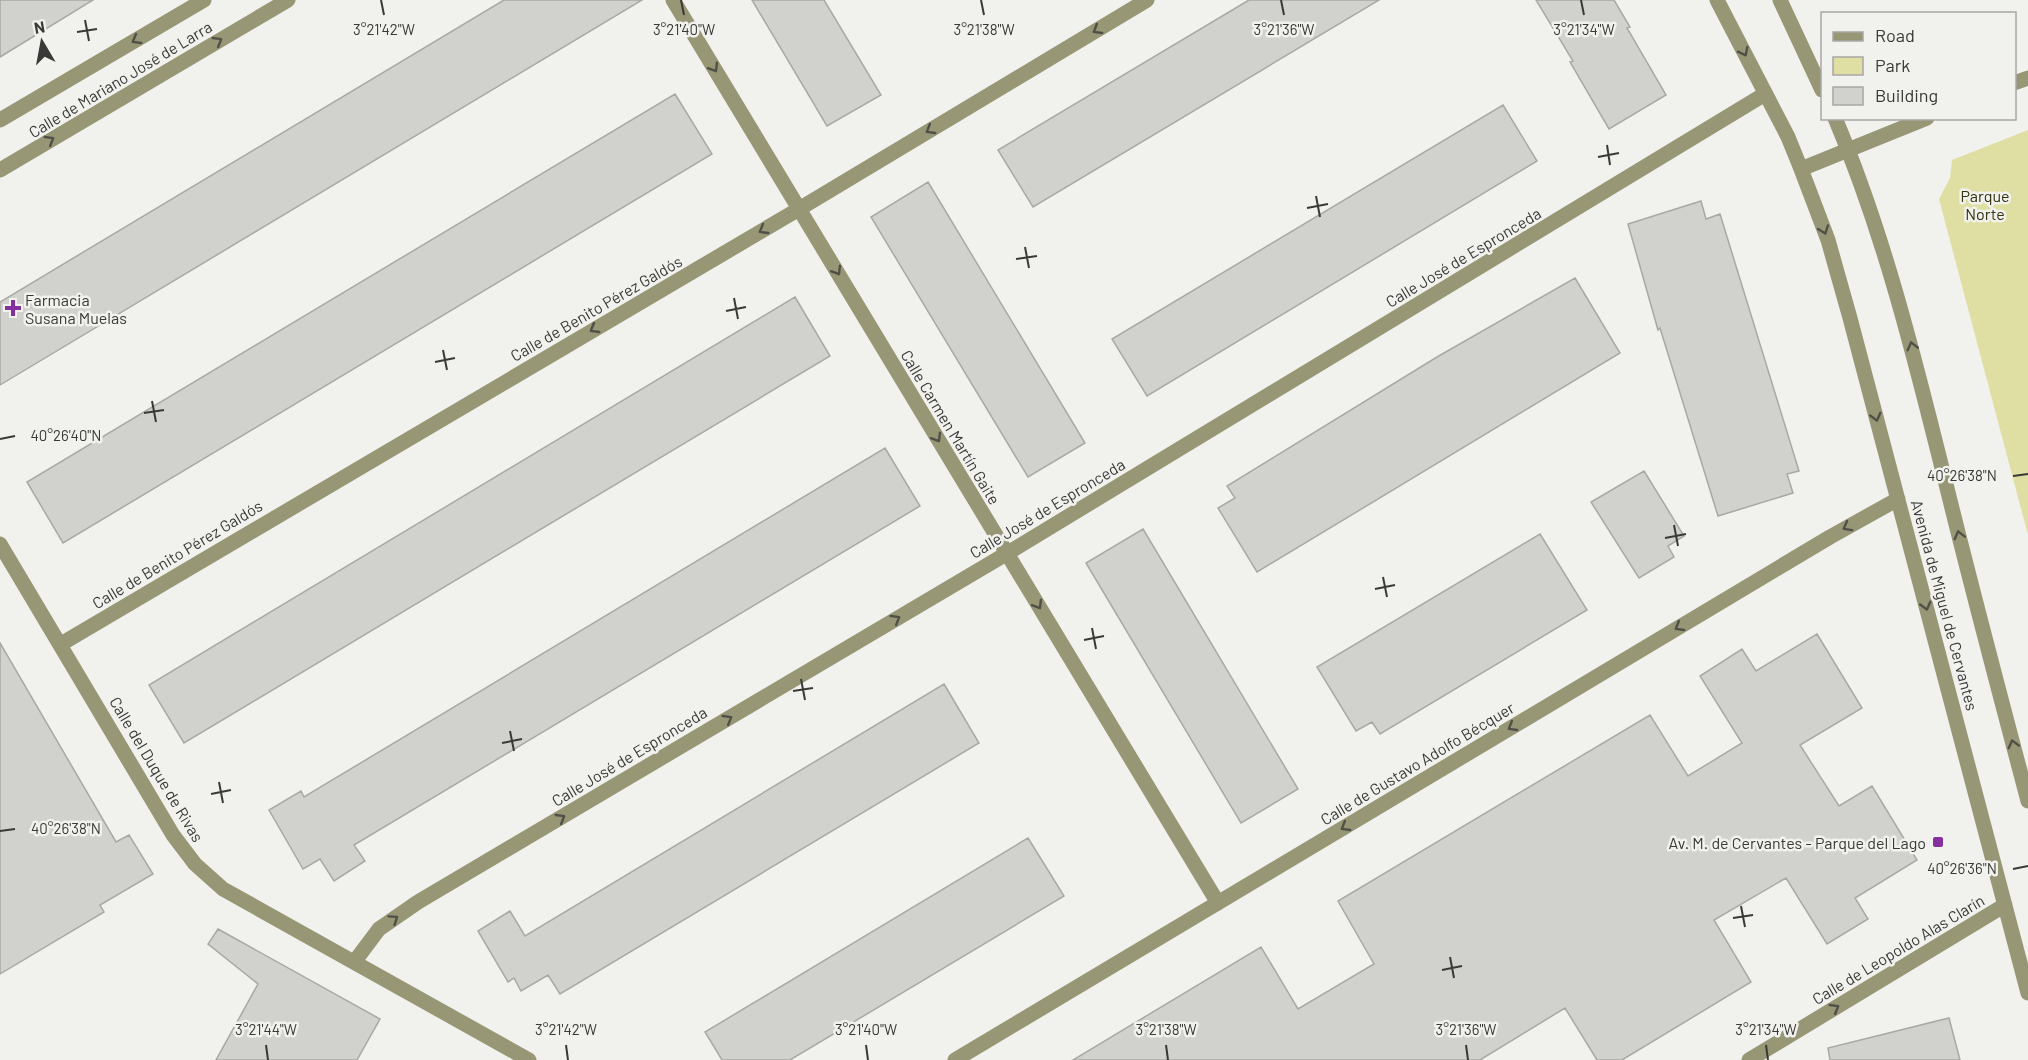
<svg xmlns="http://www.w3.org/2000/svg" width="2028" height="1060" font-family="Barlow,sans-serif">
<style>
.green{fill:#dfdfa3}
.building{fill:#d1d2ce;stroke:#a8a8a4;stroke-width:1.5}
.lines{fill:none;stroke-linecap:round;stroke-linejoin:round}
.minor{stroke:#979776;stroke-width:15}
.oneway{stroke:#505048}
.ticks{fill:none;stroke:#393938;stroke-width:2}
.poi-dot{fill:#85309e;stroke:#f1f1ed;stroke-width:2}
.labels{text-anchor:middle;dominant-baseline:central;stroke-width:5;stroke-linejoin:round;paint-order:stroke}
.street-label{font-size:16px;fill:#393938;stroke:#f1f1ed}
.park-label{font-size:16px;fill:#33330e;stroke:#f1f1ed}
.poi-label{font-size:16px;fill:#393938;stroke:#f1f1ed;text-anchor:start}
.ticks-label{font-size:15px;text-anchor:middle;fill:#393938;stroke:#f1f1ed;stroke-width:5;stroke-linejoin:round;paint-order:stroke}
</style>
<rect width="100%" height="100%" fill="#f1f1ed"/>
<!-- green -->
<path class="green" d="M 2028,130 L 2028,535 L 1939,199 L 1950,178 L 1952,160 Z"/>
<!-- building -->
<path class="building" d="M 0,0 L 93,0 L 0,57 Z
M 504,0 L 642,0 L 0,385 L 0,302 Z
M 752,0 L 824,0 L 881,95 L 827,126 Z
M 1249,0 L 1379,0 L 1033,207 L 998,150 Z
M 1536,0 L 1614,0 L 1630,27 L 1627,28 L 1666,95 L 1609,129 L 1570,62 L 1573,61 Z
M 675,94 L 712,154 L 63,543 L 27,482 Z
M 1503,105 L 1537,161 L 1147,396 L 1112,339 Z
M 928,182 L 1085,443 L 1028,477 L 871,217 Z
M 1701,201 L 1706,219 L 1720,214 L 1799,471 L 1787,474 L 1793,493 L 1718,516 L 1660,328 L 1658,330 L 1628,224 Z
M 1575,278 L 1620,353 L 1257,572 L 1218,508 L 1235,498 L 1227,486 L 1437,357 Z
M 795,297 L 830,356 L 184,743 L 149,685 Z
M 885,448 L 920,506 L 354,845 L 365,861 L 334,881 L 320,859 L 303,869 L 269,810 L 301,791 L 304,797 Z
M 1644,471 L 1684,536 L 1668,546 L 1674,557 L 1639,578 L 1591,502 Z
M 1143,529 L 1298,789 L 1241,823 L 1086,563 Z
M 1540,534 L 1587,610 L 1380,734 L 1372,722 L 1356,731 L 1317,667 Z
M 1817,634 L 1862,708 L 1800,745 L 1839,806 L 1872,786 L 1917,860 L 1855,898 L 1868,919 L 1827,944 L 1786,878 L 1714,920 L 1751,982 L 1622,1060 L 1597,1060 L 1565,1008 L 1480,1060 L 1073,1060 L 1261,947 L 1298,1009 L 1374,964 L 1338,901 L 1650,715 L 1688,776 L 1742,743 L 1700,676 L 1742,649 L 1756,671 Z
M 0,643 L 116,842 L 129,835 L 153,874 L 100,905 L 104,912 L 0,974 Z
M 944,684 L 979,743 L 560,994 L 548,975 L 521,991 L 514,978 L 508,982 L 478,931 L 510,911 L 525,936 Z
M 1028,838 L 1064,896 L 790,1060 L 722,1060 L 705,1032 Z
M 218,929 L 380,1019 L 357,1060 L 216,1060 L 258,984 L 208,944 Z
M 1949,1018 L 1960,1060 L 1830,1060 L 1828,1048 Z"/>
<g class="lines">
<!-- minor -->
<path class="minor" d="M 673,0 L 1218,903
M 1717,0 L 1788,137 L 1801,169 L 1828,240 L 1850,318 L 2028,993
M 1780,0 L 1822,90
M 2014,83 L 2028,78
M 1835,118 C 1885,236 1915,360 1946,484 C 1972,590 2000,695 2028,801
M 0,120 L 204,0
M 1801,169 L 1927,118
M 0,170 L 288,0
M 0,544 L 173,835 L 195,864 L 223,889 L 529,1060
M 61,644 L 799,209 L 1147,0
M 355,961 L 379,929 L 418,902 L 1006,554 L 1765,94
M 955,1060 L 1830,537 L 1898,499
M 1749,1060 L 2005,905"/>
</g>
<!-- one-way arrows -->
<defs><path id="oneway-chevron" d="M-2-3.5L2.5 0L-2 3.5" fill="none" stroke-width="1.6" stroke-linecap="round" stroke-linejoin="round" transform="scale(1.5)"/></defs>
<g class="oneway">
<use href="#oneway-chevron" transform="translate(1097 30) rotate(149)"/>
<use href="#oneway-chevron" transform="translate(136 40) rotate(150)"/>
<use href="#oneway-chevron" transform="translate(218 41) rotate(-31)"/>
<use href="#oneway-chevron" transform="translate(1744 52) rotate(63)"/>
<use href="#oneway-chevron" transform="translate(714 68) rotate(59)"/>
<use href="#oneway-chevron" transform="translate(930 130) rotate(149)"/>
<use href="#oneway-chevron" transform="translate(50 140) rotate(-31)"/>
<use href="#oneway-chevron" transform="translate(763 230) rotate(150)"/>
<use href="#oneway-chevron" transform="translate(1824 230) rotate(70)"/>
<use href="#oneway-chevron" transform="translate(837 271) rotate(59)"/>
<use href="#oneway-chevron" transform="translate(594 329) rotate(150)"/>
<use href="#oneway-chevron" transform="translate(1912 346) rotate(-104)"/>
<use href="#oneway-chevron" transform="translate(1876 417) rotate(75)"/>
<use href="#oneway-chevron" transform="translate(937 438) rotate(59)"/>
<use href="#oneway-chevron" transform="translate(1847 527) rotate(151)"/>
<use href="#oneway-chevron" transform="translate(1959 535) rotate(-104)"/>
<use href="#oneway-chevron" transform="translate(1038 605) rotate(59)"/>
<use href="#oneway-chevron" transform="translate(1926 606) rotate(75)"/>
<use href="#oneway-chevron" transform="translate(896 619) rotate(-31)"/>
<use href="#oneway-chevron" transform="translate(1679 627) rotate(149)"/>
<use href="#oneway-chevron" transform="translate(728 719) rotate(-31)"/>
<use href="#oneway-chevron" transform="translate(1512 727) rotate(149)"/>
<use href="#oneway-chevron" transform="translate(2013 744) rotate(-105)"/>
<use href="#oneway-chevron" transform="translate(561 818) rotate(-31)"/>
<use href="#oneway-chevron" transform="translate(1345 827) rotate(149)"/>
<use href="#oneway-chevron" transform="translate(394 919) rotate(-35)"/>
<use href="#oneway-chevron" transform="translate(1835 1008) rotate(-31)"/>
</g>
<!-- ticks -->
<path class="ticks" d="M 381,0 L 384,15M 681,0 L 684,15M 981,0 L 984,15M 1281,0 L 1284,15M 1581,0 L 1584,15M 85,20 L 89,41M 77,32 L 97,29M 1607,145 L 1610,165M 1598,157 L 1619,153M 1316,196 L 1320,217M 1307,208 L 1328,204M 1025,247 L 1029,268M 1016,259 L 1037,256M 734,298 L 738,319M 726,311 L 746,307M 443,350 L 447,370M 435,362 L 455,358M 152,401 L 156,422M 144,413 L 164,410M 0,439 L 15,436M 2013,476 L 2028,474M 1674,525 L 1678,546M 1665,538 L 1686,534M 1383,577 L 1387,597M 1375,589 L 1395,585M 1092,628 L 1096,649M 1084,640 L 1104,636M 801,679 L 805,700M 793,691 L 813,688M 510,731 L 514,751M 502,743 L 522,739M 219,782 L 223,803M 211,794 L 231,790M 0,831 L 15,829M 2013,869 L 2028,866M 1741,906 L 1745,927M 1733,918 L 1753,915M 1450,957 L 1454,978M 1442,970 L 1462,966M 266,1045 L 268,1060M 566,1045 L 568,1060M 866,1045 L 868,1060M 1166,1045 L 1168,1060M 1466,1045 L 1468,1060M 1766,1045 L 1768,1060"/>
<!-- markers -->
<g class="poi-dot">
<path d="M10 299h6v6h6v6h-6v6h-6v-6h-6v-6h6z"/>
<rect x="1932" y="836" width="12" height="12" rx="3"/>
</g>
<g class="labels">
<!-- street labels -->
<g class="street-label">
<text transform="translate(120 79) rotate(-31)">Calle de Mariano José de Larra</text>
<text transform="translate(1463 257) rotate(-31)">Calle José de Espronceda</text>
<text transform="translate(596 308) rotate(-30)">Calle de Benito Pérez Galdós</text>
<text transform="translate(951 427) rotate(59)">Calle Carmen Martín Gaite</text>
<text transform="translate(1047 508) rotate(-31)">Calle José de Espronceda</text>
<text transform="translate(177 554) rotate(-31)">Calle de Benito Pérez Galdós</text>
<text transform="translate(1945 605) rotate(75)">Avenida de Miguel de Cervantes</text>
<text transform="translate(629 756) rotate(-31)">Calle José de Espronceda</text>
<text transform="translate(1417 763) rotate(-31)">Calle de Gustavo Adolfo Bécquer</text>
<text transform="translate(157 769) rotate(59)">Calle del Duque de Rivas</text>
<text transform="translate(1898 949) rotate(-31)">Calle de Leopoldo Alas Clarín</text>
</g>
<!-- park labels -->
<g class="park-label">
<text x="1985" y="195">Parque<tspan x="1985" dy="18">Norte</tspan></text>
</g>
<!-- poi labels -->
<g class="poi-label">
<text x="25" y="299">Farmacia<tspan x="25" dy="18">Susana Muelas</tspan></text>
<text x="1926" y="842" text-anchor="end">Av. M. de Cervantes - Parque del Lago</text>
</g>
</g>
<g class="ticks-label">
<text x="384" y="35">3°21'42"W</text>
<text x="684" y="35">3°21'40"W</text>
<text x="984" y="35">3°21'38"W</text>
<text x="1284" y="35">3°21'36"W</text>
<text x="1584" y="35">3°21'34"W</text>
<text x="66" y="441">40°26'40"N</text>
<text x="1962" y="481">40°26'38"N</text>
<text x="66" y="834">40°26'38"N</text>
<text x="1962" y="874">40°26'36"N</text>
<text x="266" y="1035">3°21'44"W</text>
<text x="566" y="1035">3°21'42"W</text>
<text x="866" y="1035">3°21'40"W</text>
<text x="1166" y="1035">3°21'38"W</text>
<text x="1466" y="1035">3°21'36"W</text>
<text x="1766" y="1035">3°21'34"W</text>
</g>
<!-- legend -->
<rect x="1821" y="12" width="195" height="108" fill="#f1f1ed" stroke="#a7a7a5" stroke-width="1.5"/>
<rect x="1833" y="32" width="30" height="9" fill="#979776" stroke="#a7a7a5" stroke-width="1.5"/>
<text x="1875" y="42" font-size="18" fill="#393938">Road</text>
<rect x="1833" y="57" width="30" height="18" fill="#dfdfa3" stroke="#a7a7a5" stroke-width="1.5"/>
<text x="1875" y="72" font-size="18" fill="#393938">Park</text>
<rect x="1833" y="87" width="30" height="18" fill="#d1d2ce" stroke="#a7a7a5" stroke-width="1.5"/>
<text x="1875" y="102" font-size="18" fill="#393938">Building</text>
<!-- north arrow -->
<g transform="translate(42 42) rotate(350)" stroke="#f1f1ed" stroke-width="4.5" paint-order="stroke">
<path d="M0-4.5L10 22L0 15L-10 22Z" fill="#393938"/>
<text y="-9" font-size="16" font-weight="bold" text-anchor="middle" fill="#393938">N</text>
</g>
</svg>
